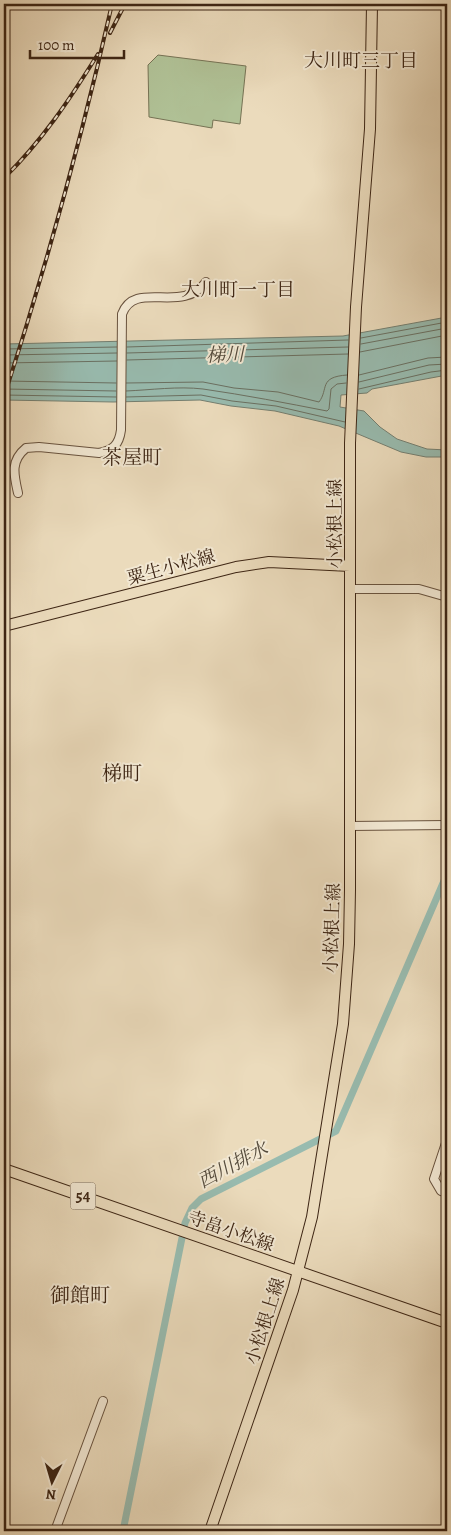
<svg xmlns="http://www.w3.org/2000/svg" width="451" height="1535" font-family="Alegreya,'Noto Serif JP',serif">
<style>
.green{fill:#b0c196;stroke:#767355}
.water{fill:#98bbaf;stroke:#747f71}
.lines{fill:none;stroke-linecap:round;stroke-linejoin:round}
.shore{stroke:#6a7062;stroke-width:1}
.canal{stroke:#98bbaf;stroke-width:7}
.minor-casing{stroke:#68523e;stroke-width:10}
.major-casing{stroke:#3d2514;stroke-width:12}
.minor{stroke:#f2e8d3;stroke-width:8}
.major{stroke:#ebdbbc;stroke-width:10}
.rail-casing{stroke:#3d2514;stroke-width:4}
.rail{stroke:#f2e8d3;stroke-width:2;stroke-dasharray:5.5;stroke-linecap:butt}
.labels{text-anchor:middle;dominant-baseline:central;stroke-width:4;stroke-linejoin:round;paint-order:stroke}
.shield{fill:#f2e8d3;stroke:#73604d;stroke-width:1}
.shield-label{font-size:16px;font-weight:bold;fill:#3d2514}
.street-label{font-size:18px;fill:#3d2514;stroke:#f2e8d3}
.neighbourhood-label{font-size:19px;fill:#3d2514;stroke:#f2e8d3}
.water-label{font-size:19px;font-style:italic;fill:#544a3b;stroke:#f2e8d3}
.quarter-label{font-size:20px;fill:#3d2514;stroke:#f2e8d3}
</style>
<rect width="100%" height="100%" fill="#ebdbbc"/>
<filter id="stains"><feTurbulence type="fractalNoise" baseFrequency=".004" numOctaves="4"/><feColorMatrix values="0 0 0 0 .2 0 0 0 0 .09 0 0 0 0 .02 0 0 0 .5 -.17"/></filter>
<radialGradient id="worn" r=".72"><stop offset=".6" stop-color="#630" stop-opacity="0"/><stop offset="1" stop-color="#630" stop-opacity=".3"/></radialGradient>
<!-- green -->
<path class="green" d="M 158,55 L 246,66 L 240,124 L 213,120 L 212,128 L 149,117 L 148,65 Z"/>
<!-- water -->
<path class="water" d="M 447,317 L 447,375 L 372,389 L 367,393 L 341,395 L 340,407 L 364,411 L 380,427 L 397,439 L 427,449 L 447,450 L 447,457 L 426,457 L 401,452 L 339,426 L 275,411 L 231,406 L 200,400 L 113,402 L 4,400 L 4,344 L 343,336 Z"/>
<g class="lines">
<!-- shore -->
<path class="shore" d="M 361,338 L 447,322
M 361,344 L 447,328
M 127,347 L 348,340
M 4,349 L 117,347
M 360,352 L 447,335
M 127,353 L 348,347
M 4,355 L 117,353
M 127,360 L 348,354
M 4,363 L 117,361
M 359,375 L 428,358 L 447,357
M 4,381 L 116,383
M 359,382 L 429,365 L 447,364
M 126,383 L 203,382 L 234,388 L 278,392 L 319,402 C 329,389 318,377 347,375
M 4,389 L 116,391
M 359,389 L 431,372 L 447,370
M 126,391 C 151,390 178,386 203,389 C 245,395 286,403 327,411 L 329,409 L 331,389 L 337,384 L 346,383
M 4,395 L 116,397
M 126,397 L 201,395 L 232,401 L 276,406 L 345,422"/>
<!-- canal -->
<path class="canal" d="M 123,1531 L 185,1223 L 192,1208 L 201,1199 L 336,1131 L 447,874"/>
<defs>
<path id="minor" d="M 18,493 C 14,475 10,461 26,448 L 39,447 L 99,453 C 113,450 119,445 121,430 L 122,314 C 135,279 182,315 206,282
M 351,589 L 419,589 L 447,597
M 350,826 L 447,825
M 447,1140 L 434,1179 L 441,1191 L 447,1193
M 55,1531 L 103,1401"/>
<path id="major" d="M 4,626 L 236,567 L 269,562 L 350,566
M 4,1169 L 447,1323
M 210,1531 L 293,1290 L 312,1217 L 343,1024 L 349,944 L 350,890 L 350,443 L 356,307 L 370,129 L 372,4"/>
</defs>
<!-- minor casing -->
<use href="#minor" class="minor-casing"/>
<!-- major casing -->
<use href="#major" class="major-casing"/>
<!-- minor -->
<use href="#minor" class="minor"/>
<!-- major -->
<use href="#major" class="major"/>
<defs>
<path id="rail" d="M 110,33 L 125,4
M 4,178 C 42,141 70,99 98,54
M 4,397 C 46,267 82,137 112,4"/>
</defs>
<!-- rail casing -->
<use href="#rail" class="rail-casing"/>
<!-- rail -->
<use href="#rail" class="rail"/>
</g>
<g class="labels">
<!-- shield labels -->
<rect class="shield" x="70.5" y="1182.5" width="25" height="27" rx="4"/>
<g class="shield-label">
<text x="83" y="1196">54</text>
</g>
<!-- street labels -->
<g class="street-label">
<text transform="translate(335 524) rotate(-90)">小松根上線</text>
<text transform="translate(171 567) rotate(-15)">粟生小松線</text>
<text transform="translate(332 928) rotate(-88)">小松根上線</text>
<text transform="translate(231 1231) rotate(19)">寺畠小松線</text>
<text transform="translate(265 1321) rotate(-72)">小松根上線</text>
</g>
<!-- neighbourhood labels -->
<g class="neighbourhood-label">
<text x="361" y="61">大川町三丁目</text>
<text x="238" y="290">大川町一丁目</text>
</g>
<!-- water labels -->
<g class="water-label">
<text transform="translate(225 355) rotate(-2)">梯川</text>
<text transform="translate(233 1165) rotate(-28)">西川排水</text>
</g>
<!-- quarter labels -->
<g class="quarter-label">
<text x="132" y="457">茶屋町</text>
<text x="122" y="773">梯町</text>
<text x="80" y="1295">御館町</text>
</g>
</g>
<!-- margin -->
<rect width="451" height="1535" fill="none" stroke="#ebdbbc" stroke-width="20"/>
<rect x="5" y="5" width="441" height="1525" fill="none" stroke="#3d2514" stroke-width="2.5"/>
<rect x="10" y="10" width="431" height="1515" fill="none" stroke="#3d2514"/>
<!-- north arrow -->
<g transform="translate(52 1482) rotate(185)" stroke="#f2e8d3" stroke-width="4" paint-order="stroke">
<path d="M0-4L9 19L0 12L-9 19Z" fill="#3d2514"/>
<text y="-8" font-size="14" font-weight="bold" text-anchor="middle" fill="#3d2514">N</text>
</g>
<!-- scale -->
<path d="M30 50v8h94v-8" fill="none" stroke="#3d2514" stroke-width="2.5"/>
<text x="38" y="50" font-size="15" fill="#3d2514" stroke="#f2e8d3" stroke-width="4" paint-order="stroke">100 m</text>
<rect width="100%" height="100%" filter="url(#stains)"/>
<rect width="100%" height="100%" fill="url(#worn)"/>
</svg>
